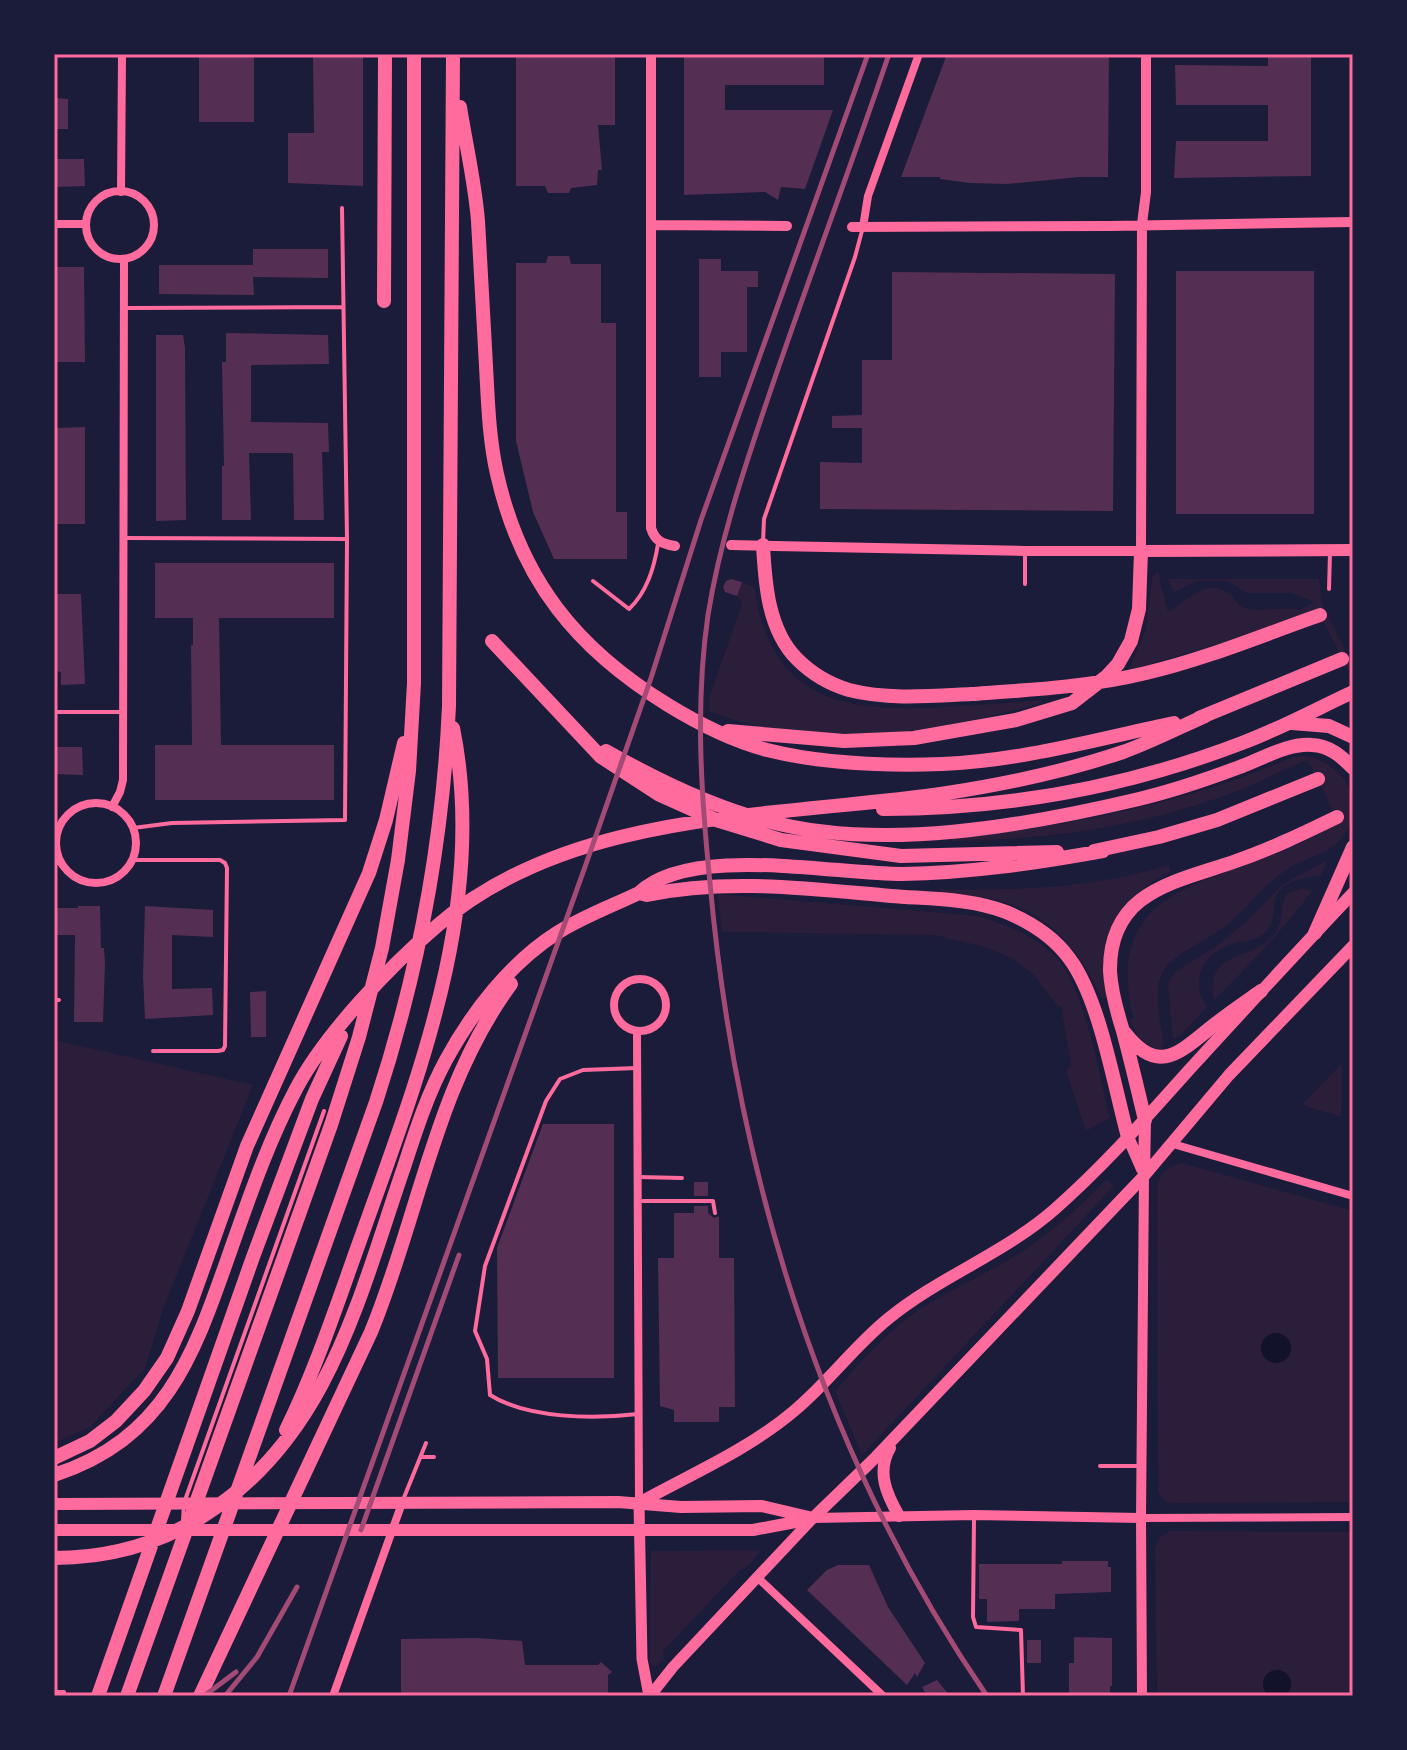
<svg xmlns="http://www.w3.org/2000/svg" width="1407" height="1750" font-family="'Roboto Condensed',sans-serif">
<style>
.green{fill:#2a1e3b}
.water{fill:#12122b}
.building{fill:#542f53}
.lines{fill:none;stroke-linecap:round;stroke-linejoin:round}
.service{stroke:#ff6b9d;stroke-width:4}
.minor{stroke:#ff6b9d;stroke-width:8}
.tertiary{stroke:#ff6b9d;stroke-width:10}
.secondary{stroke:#ff6b9d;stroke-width:11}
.primary{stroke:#ff6b9d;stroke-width:12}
.motorway{stroke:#ff6b9d;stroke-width:14}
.rail{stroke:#a44b75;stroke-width:5}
.neatline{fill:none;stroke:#ff6b9d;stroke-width:3}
</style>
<rect width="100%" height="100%" fill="#1b1b3a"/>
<!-- green -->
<path class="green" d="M 1158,571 L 1168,612 C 1185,601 1209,576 1230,594 C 1237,601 1238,608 1249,609 C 1266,612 1282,606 1300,610 L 1314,602 L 1291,593 L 1247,593 L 1227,581 L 1197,581 L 1174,592 L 1168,579 L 1319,579 L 1322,604 L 1349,658 L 1353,657 L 1353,680 L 1320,615 L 1129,670 L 1146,629 L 1152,577 Z
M 742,582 L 754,587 C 771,701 844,713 944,707 C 976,705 1009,703 1042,700 L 1041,703 C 937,733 812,753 709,711 L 709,698 L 742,604 L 737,596 Z
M 1306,756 C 1347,765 1372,807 1339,841 C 1327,854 1306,858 1291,867 C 1264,883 1247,910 1223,928 C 1207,940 1174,954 1164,970 C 1152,989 1160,1022 1164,1042 L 1161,1051 L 1140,1040 L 1130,1020 L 1133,1018 C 1104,889 1201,887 1290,848 C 1307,841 1323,831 1339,823 L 1308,760 C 1278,771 1249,788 1218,798 C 1133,828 1042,840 952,841 L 952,838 C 1068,827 1185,803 1293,757 Z
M 1327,860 L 1321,875 C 1250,884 1290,913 1262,935 C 1255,941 1242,940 1232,944 C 1203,954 1189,980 1207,1007 L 1181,1035 L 1173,1039 L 1168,984 L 1175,972 L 1218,945 L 1249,919 L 1282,885 Z
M 1169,865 L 1170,872 C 1108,904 1117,936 1107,998 L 1102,999 C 1085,958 1053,917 1008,903 C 986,896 963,895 940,893 L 940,889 C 1017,891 1094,888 1169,865 Z
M 1303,888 L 1312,891 C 1283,931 1249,965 1214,1000 C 1204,950 1251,961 1273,936 C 1284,924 1280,907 1287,893 Z
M 718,894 L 979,916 C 1008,926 1038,936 1059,961 C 1086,994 1099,1075 1110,1118 L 1086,1131 L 1066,1071 L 1071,1065 L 1061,1006 L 1058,1006 L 1034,975 L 1011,958 L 985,947 L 934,935 L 722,932 Z
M 54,1040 L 253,1085 L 163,1309 L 145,1368 L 90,1427 L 54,1443 Z
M 1342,1063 L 1341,1117 L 1302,1105 Z
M 1182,1163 L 1353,1211 L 1353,1502 L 1171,1503 L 1165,1501 L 1158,1493 L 1157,1188 C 1159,1173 1168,1166 1182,1163 Z
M 1107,1179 L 1114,1186 L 862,1455 L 835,1391 C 857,1366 879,1341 905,1320 C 937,1295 977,1279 1012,1258 C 1048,1236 1078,1208 1107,1179 Z
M 1170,1531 L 1353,1532 L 1353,1696 L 1157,1696 L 1155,1548 L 1159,1538 Z
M 760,1550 L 750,1564 L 738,1572 L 663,1651 L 664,1659 L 655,1667 L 650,1663 L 651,1551 Z"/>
<!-- water -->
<path class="water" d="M1261 1348a15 15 0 1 1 30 0a15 15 0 1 1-30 0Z
M1263 1684a14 14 0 1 1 28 0a14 14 0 1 1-28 0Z"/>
<!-- building -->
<path class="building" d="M 199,54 L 254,54 L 254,122 L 199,122 Z
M 313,54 L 363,54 L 363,186 L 288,183 L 288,133 L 314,133 Z
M 516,54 L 615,54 L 615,125 L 598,125 L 602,170 L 598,170 L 597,185 L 571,188 L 569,193 L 548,193 L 545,186 L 516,186 Z
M 684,54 L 824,54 L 824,85 L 725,85 L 725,110 L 833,110 L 805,189 L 781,187 L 778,200 L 765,192 L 684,195 Z
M 947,54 L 1109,54 L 1108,177 L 1079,177 L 1007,184 L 970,183 L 940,179 L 940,177 L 901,177 Z
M 1268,54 L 1311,54 L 1311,176 L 1174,178 L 1176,141 L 1268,141 L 1268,105 L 1176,105 L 1175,65 L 1268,66 Z
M 54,98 L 68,99 L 68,129 L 54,129 Z
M 54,159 L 84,159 L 85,186 L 54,187 Z
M 253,249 L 328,249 L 328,278 L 253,277 L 254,295 L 159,294 L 159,265 L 253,265 Z
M 548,256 L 569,256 L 571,264 L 601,264 L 601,323 L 616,323 L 616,512 L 627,512 L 627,559 L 554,559 L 533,512 L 516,441 L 516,263 L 546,263 Z
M 699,259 L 721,259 L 721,271 L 758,271 L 758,287 L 747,287 L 747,352 L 721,352 L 721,377 L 699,377 Z
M 55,267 L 84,267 L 85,362 L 56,362 Z
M 1176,271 L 1314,271 L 1314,514 L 1176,514 Z
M 892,272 L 1115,274 L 1113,511 L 820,509 L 820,462 L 862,463 L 862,428 L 832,428 L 832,416 L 862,415 L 862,360 L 892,360 Z
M 226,333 L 328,335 L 329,364 L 251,365 L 251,422 L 328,423 L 329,452 L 322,452 L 324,520 L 294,520 L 293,453 L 249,453 L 251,520 L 222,520 L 222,466 L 224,466 L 222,362 L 226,362 Z
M 156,335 L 183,335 L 185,348 L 186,520 L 156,521 Z
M 85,427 L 85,524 L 56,524 L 55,428 Z
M 155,563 L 334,563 L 334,618 L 219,618 L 221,745 L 334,745 L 334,800 L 155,800 L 155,745 L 192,745 L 191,645 L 193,645 L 193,618 L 155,618 Z
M 731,579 L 742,582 L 737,596 L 725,592 L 723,587 L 726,581 Z
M 54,594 L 81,594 L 85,684 L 61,685 L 61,672 L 56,671 Z
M 54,747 L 82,747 L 83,775 L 54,774 Z
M 78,906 L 100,906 L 101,948 L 104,948 L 105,963 L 103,1022 L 74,1022 L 75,935 L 54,935 L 54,908 L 78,908 Z
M 145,906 L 213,910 L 213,937 L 172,935 L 172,989 L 212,988 L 213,1015 L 145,1019 L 143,976 Z
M 266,991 L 266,1037 L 251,1037 L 250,992 Z
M 543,1124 L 614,1124 L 614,1378 L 498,1378 L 497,1248 Z
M 694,1182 L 708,1182 L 708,1196 L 694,1196 Z
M 694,1206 L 708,1206 L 708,1213 L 714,1218 L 719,1216 L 719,1258 L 734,1258 L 735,1407 L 719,1407 L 719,1422 L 674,1422 L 674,1410 L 660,1406 L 658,1258 L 674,1258 L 674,1213 L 694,1213 Z
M 1062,1561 L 1108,1561 L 1108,1567 L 1111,1567 L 1111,1592 L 1055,1594 L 1055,1609 L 1019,1609 L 1019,1621 L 987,1622 L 987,1599 L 979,1599 L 979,1564 L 1062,1564 Z
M 838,1565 L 869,1565 L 888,1607 L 925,1663 L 917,1677 L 915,1673 L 907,1685 L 807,1590 L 827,1570 Z
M 1074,1637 L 1112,1638 L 1112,1686 L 1110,1686 L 1110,1696 L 1069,1696 L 1069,1663 L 1074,1663 Z
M 476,1638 L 522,1641 L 525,1665 L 598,1665 L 601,1662 L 612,1672 L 608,1675 L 608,1696 L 401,1696 L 401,1639 Z
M 1027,1640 L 1041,1640 L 1041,1663 L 1027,1663 Z
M 937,1680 L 950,1696 L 927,1696 L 922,1687 Z"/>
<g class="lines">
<!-- service -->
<path class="service" d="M 342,208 L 347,539
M 126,308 L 343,307
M 124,538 L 347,539 L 345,820 L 172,823 L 133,828
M 763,542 L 764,519 L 855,257 L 863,227
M 1025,554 L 1025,584
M 593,581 L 629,609 C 647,592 654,568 658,544
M 1329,589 L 1330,553
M 54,712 L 121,712
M 131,860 L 220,860 L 225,863 L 227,868 L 225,1046 L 223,1050 L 218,1051 L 153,1051
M 54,863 L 61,863
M 54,1000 L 59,1000
M 637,1068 L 583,1070 L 560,1079 L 546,1101 L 485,1266 L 475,1331 L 487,1359 L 490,1395 C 528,1419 594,1419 638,1414
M 638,1177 L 682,1178
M 640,1201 L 713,1201 L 715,1213
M 421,1457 L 434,1457
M 1100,1466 L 1139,1466
M 403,1500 L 426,1443
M 974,1518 L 973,1617 L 976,1627 L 1021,1630 L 1023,1696
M 183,1520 L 184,1503 L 324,1111
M 54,1692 L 64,1692 L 64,1696"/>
<!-- minor -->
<path class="minor" d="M86 225a34 34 0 1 1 68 0a34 34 0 1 1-68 0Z
M 121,192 L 122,54
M 54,224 L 86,224
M 863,227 L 868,196 L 919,54
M56 843a40 40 0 1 1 80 0a40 40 0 1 1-80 0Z
M 112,807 L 120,792 L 123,780 L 124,259
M614 1005a26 26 0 1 1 52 0a26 26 0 1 1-52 0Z
M 637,1031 L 639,1503
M 1173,1144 L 1353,1196
M 1141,1518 L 1353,1517
M 757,1577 L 883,1696
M 333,1696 L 402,1503"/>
<!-- tertiary -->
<path class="tertiary" d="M 651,54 L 651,528 C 655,541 662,544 675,546
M 651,225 L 787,226
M 852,227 L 1110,226 L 1353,222
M 731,545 L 1025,551 L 1141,551 L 1142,224 L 1146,192 L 1146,54
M 813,1518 L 974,1515 L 1141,1518
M 1142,1696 L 1141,1518 L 1144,1176"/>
<!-- secondary -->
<path class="secondary" d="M 639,1503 L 642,1659 L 649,1696
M 650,1696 L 673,1667 L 813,1518"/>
<!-- primary -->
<path class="primary" d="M 1141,551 L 1353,550
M 1128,1137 L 1142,1169
M 1144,1176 L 1145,1120
M 890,1448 C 876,1472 887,1495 899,1516
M 639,1503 C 691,1474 748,1450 794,1411 C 828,1383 854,1346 889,1318 C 941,1276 1005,1253 1055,1209 C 1104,1166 1146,1118 1189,1070 C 1243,1011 1298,951 1353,893
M 54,1504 L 618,1502 L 681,1507 L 762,1506 L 813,1518
M 813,1518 L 876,1457 L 1144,1176 L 1229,1075 L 1353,946
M 54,1530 L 753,1530 L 806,1520"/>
<!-- motorway -->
<path class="motorway" d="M 460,107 C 466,145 475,183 478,221 C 481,269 483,318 486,366 C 488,402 489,439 497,474 C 521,581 577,649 668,705 C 699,724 733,741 767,750 C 823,764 885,766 942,764 C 1021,761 1097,739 1174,723
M 384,301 L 385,54
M 763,545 C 765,583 768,630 797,659 C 812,674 829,684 849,690 C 888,700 931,696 971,694 C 1029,690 1089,687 1146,673 C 1206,659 1263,635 1320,615
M 492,641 L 601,757 L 658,794 L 716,820 L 781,840 L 901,856 L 1057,852
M 1199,718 L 1342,659
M 1292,723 L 1329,726 L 1353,737
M 728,731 L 844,741 L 914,738 L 1016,720 L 1072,703 L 1107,676 L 1118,664 L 1131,641 L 1139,609 L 1141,551
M 606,751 C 657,780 710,806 767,821 C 882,852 1025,826 1139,799 C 1172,791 1205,780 1237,768 C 1260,760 1287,743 1312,745 C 1330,746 1341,756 1353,768
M 883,809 C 1008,809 1125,788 1242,743 C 1280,729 1316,709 1353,692
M 1094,851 L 1159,837 L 1217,820 L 1318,779
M 639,893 L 647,895 C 727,878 810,889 891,896 C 928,899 970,898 1006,912 C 1030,922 1053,936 1069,958 C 1100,999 1114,1086 1128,1137
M 1315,933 L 1353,847
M 1125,1033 C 1157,1074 1177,1055 1209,1029 C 1226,1015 1244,1003 1261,991
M 1145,1120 C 1138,1091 1131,1061 1123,1031 C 1117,1012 1111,992 1110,971 C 1109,890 1177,882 1236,861 C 1271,849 1304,833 1337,817
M 286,1430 C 317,1367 339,1298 363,1232 C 420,1073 488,900 453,728
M 54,1458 L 90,1441 L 116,1421 L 144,1391 L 167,1358 L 188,1311 L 247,1146 L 369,873 L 386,820 L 404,743
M 54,1475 C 168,1438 195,1351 231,1249 C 250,1195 269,1140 296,1089 C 325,1034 390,966 438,925 C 574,808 780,818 947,793 C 1005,784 1067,771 1123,752 C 1151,742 1178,728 1205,716
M 54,1558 C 109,1558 157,1545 203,1516 C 328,1438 359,1297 404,1167 C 416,1130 428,1093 446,1060 C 472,1012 511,962 557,933 C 582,917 612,906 639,893 C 690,844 833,874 902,874 C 970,873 1036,863 1103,851
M 98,1696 L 253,1257 L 312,1099 L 341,1036
M 127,1696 L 331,1125 L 359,1037 L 382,948 L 398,860 L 409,771 L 414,683 L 414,54
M 164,1696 L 376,1102 C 418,974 443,841 449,706 L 453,54
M 200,1696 L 371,1332 C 419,1216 435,1087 511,984"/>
<!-- rail -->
<path class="rail" d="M 889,54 C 850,169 807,283 768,398 C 744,469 720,540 708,615 C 695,704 701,794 710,883 C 736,1171 822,1456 987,1696
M 361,1530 L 459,1255
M 204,1696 L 236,1672
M 225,1696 L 257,1657 L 297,1587
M 289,1696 L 586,864 L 651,678 L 701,520 L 868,54"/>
</g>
<!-- border -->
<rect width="1407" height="1750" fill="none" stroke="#1b1b3a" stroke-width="112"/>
<rect x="56" y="56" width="1295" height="1638" class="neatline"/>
</svg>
